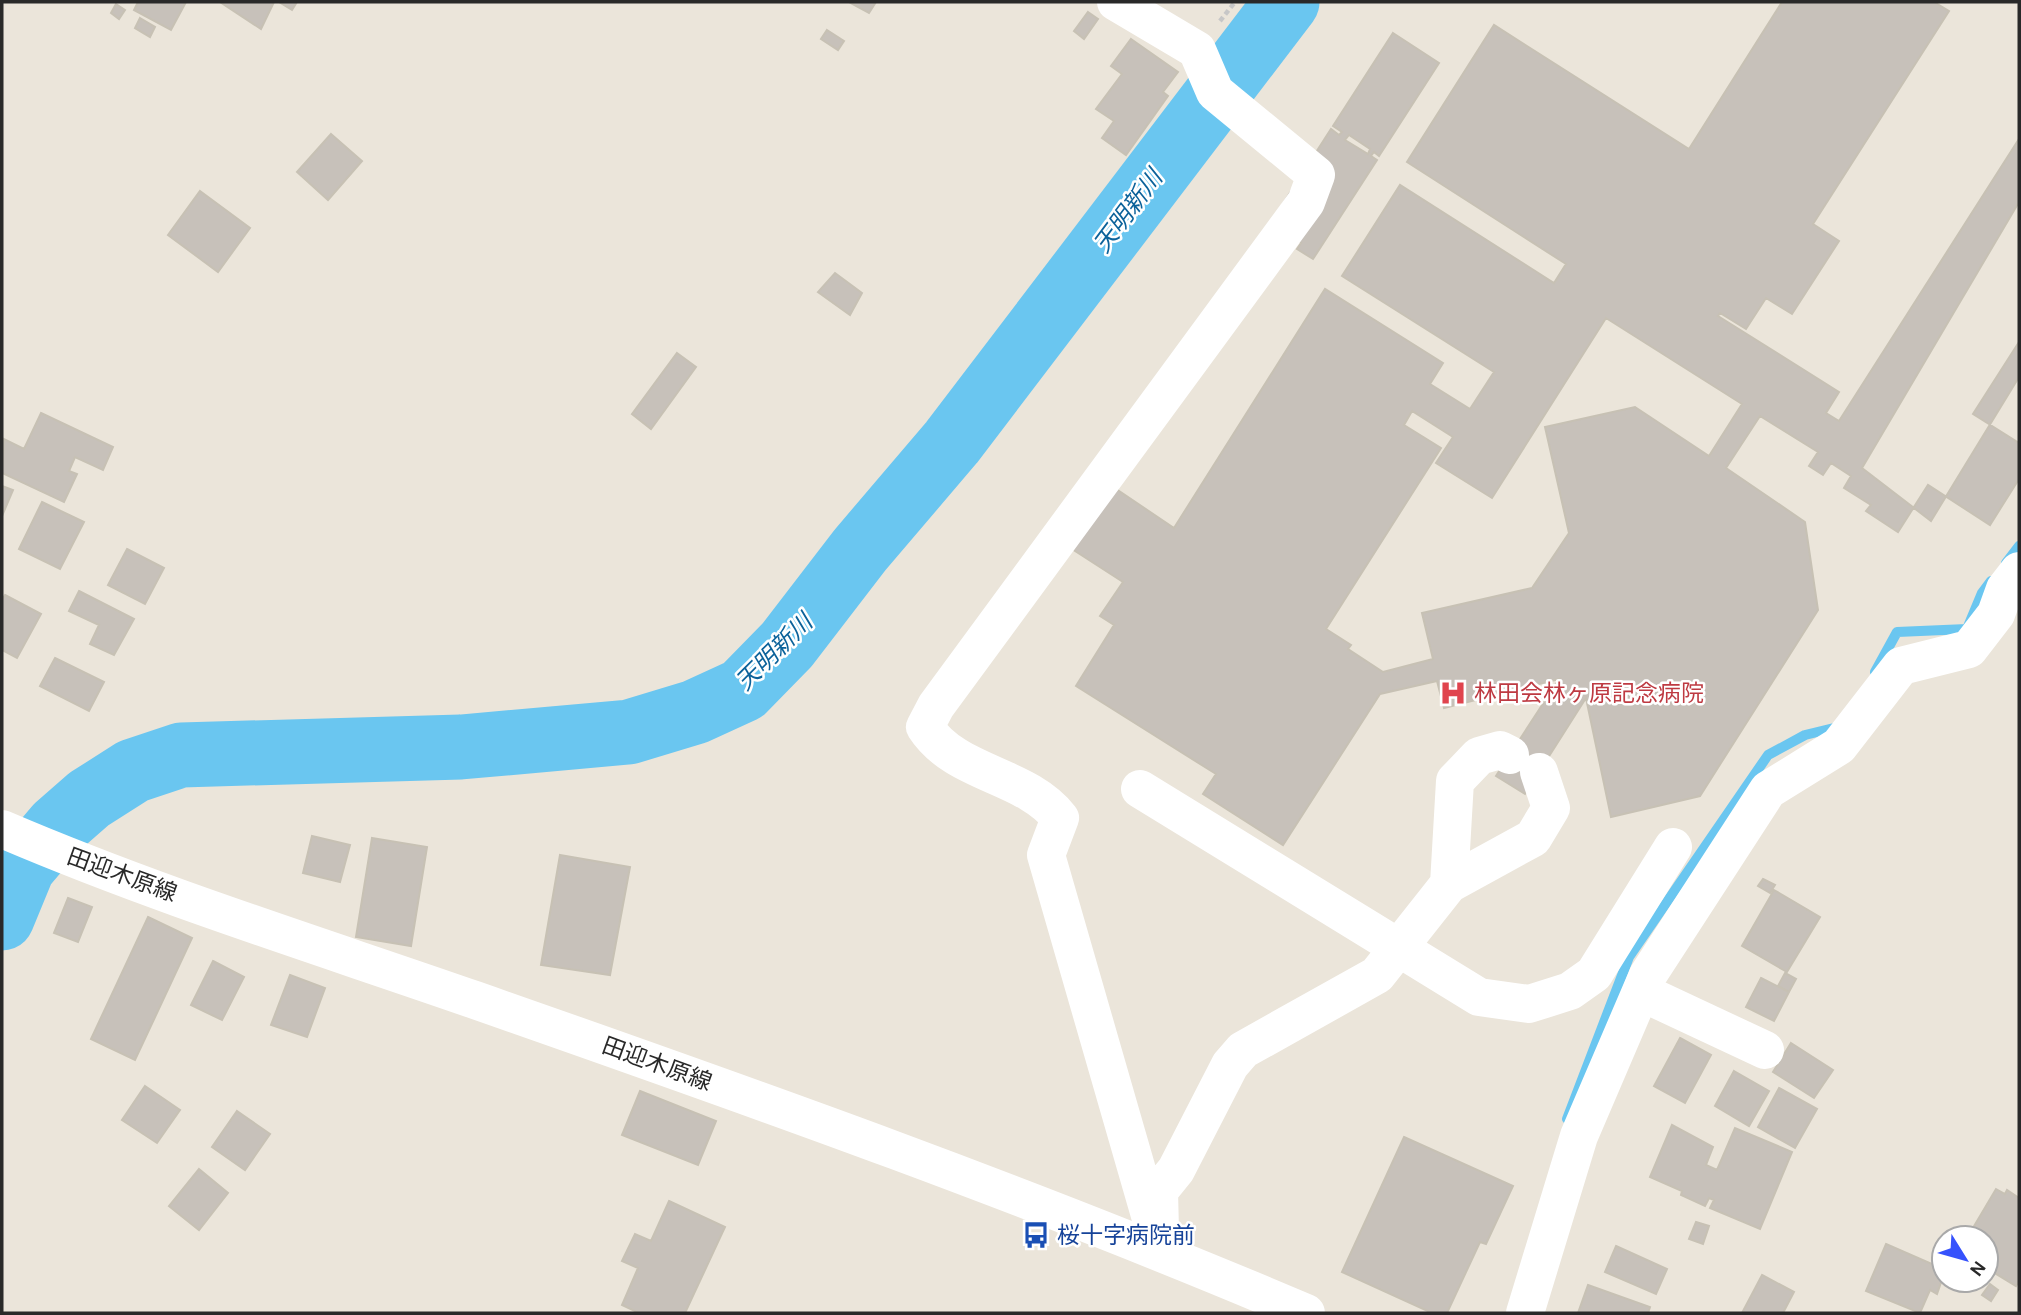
<svg xmlns="http://www.w3.org/2000/svg" width="2021" height="1315" font-family="Karla,'Noto Sans JP',sans-serif">
<style>
.lines{fill:none;stroke-linecap:round;stroke-linejoin:round}
.stream{stroke:#6ac6f0;stroke-width:10}
.river{stroke:#6ac6f0;stroke-width:65}
.building{fill:#c7c1ba;stroke:#c7c1b4;stroke-width:2;fill-rule:evenodd}
.path{stroke:#c7c7c7;stroke-width:4.5;stroke-dasharray:5 3.5;stroke-linecap:butt}
.street{stroke:#fff;stroke-width:38}
.secondary{stroke:#fff;stroke-width:38}
.labels{text-anchor:middle;dominant-baseline:central;stroke-width:5;stroke-linejoin:round;paint-order:stroke}
.health-label{font-size:23px;fill:#be3a42;stroke:#fff;text-anchor:start}
.street-label{font-size:23px;fill:#292929;stroke:#fff}
.transit-label{font-size:23px;fill:#164399;stroke:#fff;text-anchor:start}
.water-label{font-size:24px;font-style:italic;fill:#0b629a;stroke:#fff}
</style>
<rect width="100%" height="100%" fill="#ebe5da"/>
<g class="lines">
<!-- stream -->
<path class="stream" d="M 2006,563 L 2019,546
M 1875,672 L 1897,632 L 1967,629 L 1982,593 L 1991,581
M 1567,1119 L 1629,957 L 1768,755 L 1805,735 L 1838,727"/>
<!-- river -->
<path class="river" d="M 2,918 L 23,867 L 57,827 L 89,799 L 133,771 L 181,755 L 461,747 L 629,732 L 695,712 L 743,690 L 787,645 L 860,550 L 952,442 L 1287,2"/>
</g>
<!-- building -->
<path class="building" d="M 138,2 L 186,2 L 171,30 L 134,10 Z
M 220,2 L 274,2 L 261,29 Z
M 279,2 L 297,2 L 292,10 Z
M 849,2 L 876,2 L 869,13 Z
M 1782,2 L 1934,2 L 1949,11 L 1813,224 L 1839,241 L 1792,314 L 1766,298 L 1746,329 L 1720,313 L 1718,316 L 1839,392 L 1826,413 L 1839,421 L 2019,139 L 2019,342 L 1973,414 L 2019,443 L 2019,479 L 1990,525 L 1928,485 L 1898,532 L 1866,511 L 1871,505 L 1844,488 L 1851,476 L 1831,463 L 1823,475 L 1809,466 L 1818,452 L 1760,416 L 1726,468 L 1805,522 L 1818,610 L 1700,796 L 1611,817 L 1586,698 L 1525,794 L 1496,776 L 1559,679 L 1444,708 L 1437,681 L 1380,694 L 1283,845 L 1203,794 L 1216,774 L 1076,686 L 1114,625 L 1100,616 L 1123,582 L 1072,549 L 1113,487 L 1174,528 L 1325,289 L 1443,363 L 1430,384 L 1470,409 L 1494,372 L 1342,276 L 1400,185 L 1554,283 L 1566,264 L 1407,162 L 1494,25 L 1689,149 ZM 1606,318 L 1742,404 L 1709,456 L 1635,407 L 1545,427 L 1569,533 L 1532,588 L 1422,613 L 1433,659 L 1383,672 L 1348,649 L 1351,645 L 1326,629 L 1441,448 L 1404,425 L 1412,411 L 1453,437 L 1436,463 L 1492,498 Z
M 116,4 L 125,10 L 119,19 L 111,13 Z
M 1088,12 L 1098,19 L 1084,39 L 1074,31 Z
M 140,18 L 155,27 L 150,37 L 135,28 Z
M 827,30 L 844,41 L 838,50 L 821,39 Z
M 1393,33 L 1439,63 L 1379,156 L 1374,152 L 1371,156 L 1377,160 L 1313,259 L 1297,249 L 1301,243 L 1268,227 L 1331,129 L 1339,135 L 1342,132 L 1333,126 ZM 1349,135 L 1370,149 L 1368,154 L 1345,140 Z
M 1131,39 L 1178,72 L 1163,92 L 1168,96 L 1126,155 L 1102,138 L 1114,121 L 1096,109 L 1122,74 L 1111,66 Z
M 331,134 L 362,161 L 328,200 L 297,172 Z
M 200,191 L 250,228 L 218,272 L 168,235 Z
M 2019,202 L 2019,377 L 1931,521 L 1862,468 Z
M 835,273 L 862,293 L 850,315 L 818,292 Z
M 677,353 L 696,367 L 651,429 L 632,414 Z
M 41,413 L 113,447 L 103,470 L 75,457 L 69,471 L 77,474 L 64,502 L 2,473 L 4,439 L 24,449 Z
M 2,486 L 13,490 L 2,516 Z
M 42,502 L 84,522 L 60,569 L 19,549 Z
M 127,549 L 164,568 L 145,604 L 108,585 Z
M 79,591 L 134,619 L 114,655 L 90,644 L 99,625 L 69,611 Z
M 5,595 L 41,614 L 17,658 L 2,650 L 2,600 Z
M 55,658 L 104,682 L 89,711 L 40,686 Z
M 312,836 L 350,845 L 340,882 L 303,873 Z
M 372,838 L 427,847 L 411,946 L 356,937 Z
M 560,855 L 630,867 L 610,975 L 541,965 Z
M 1763,879 L 1775,885 L 1770,893 L 1758,886 Z
M 1774,890 L 1820,917 L 1787,972 L 1742,946 Z
M 68,898 L 92,907 L 78,942 L 54,933 Z
M 148,917 L 192,938 L 135,1060 L 91,1039 Z
M 213,961 L 244,977 L 222,1020 L 191,1005 Z
M 1785,973 L 1796,979 L 1789,992 L 1778,986 Z
M 290,975 L 325,988 L 307,1037 L 271,1025 Z
M 1761,978 L 1789,992 L 1774,1021 L 1746,1007 Z
M 1680,1038 L 1711,1055 L 1685,1103 L 1654,1086 Z
M 1791,1043 L 1833,1070 L 1814,1098 L 1773,1072 Z
M 1734,1071 L 1769,1091 L 1749,1126 L 1715,1106 Z
M 145,1086 L 180,1110 L 157,1143 L 122,1120 Z
M 1779,1088 L 1817,1109 L 1795,1148 L 1758,1127 Z
M 640,1091 L 716,1121 L 698,1165 L 622,1135 Z
M 237,1111 L 270,1134 L 245,1170 L 212,1147 Z
M 1672,1125 L 1713,1147 L 1706,1165 L 1717,1170 L 1735,1128 L 1792,1152 L 1760,1229 L 1710,1208 L 1714,1200 L 1709,1198 L 1705,1206 L 1681,1195 L 1682,1191 L 1650,1177 Z
M 1404,1137 L 1513,1186 L 1486,1244 L 1480,1242 L 1447,1313 L 1432,1313 L 1342,1272 Z
M 199,1169 L 228,1193 L 199,1230 L 169,1206 Z
M 1996,1189 L 2005,1194 L 2007,1190 L 2019,1198 L 2019,1281 L 2016,1286 L 1988,1269 L 1993,1261 L 1986,1257 L 1986,1238 L 1967,1238 Z
M 669,1201 L 725,1227 L 685,1313 L 639,1313 L 622,1305 L 638,1268 L 622,1261 L 635,1234 L 651,1241 Z
M 1696,1222 L 1709,1226 L 1703,1244 L 1689,1239 Z
M 1886,1244 L 1939,1267 L 1938,1272 L 1944,1274 L 1937,1294 L 1930,1290 L 1920,1313 L 1866,1291 Z
M 1616,1246 L 1667,1269 L 1656,1294 L 1605,1272 Z
M 1762,1275 L 1794,1292 L 1783,1313 L 1742,1313 Z
M 1990,1284 L 1998,1290 L 1991,1301 L 1982,1295 Z
M 1588,1285 L 1650,1307 L 1648,1313 L 1578,1313 Z"/>
<g class="lines">
<!-- path -->
<path class="path" d="M 1220,21 L 1235,2"/>
<!-- street -->
<path class="street" d="M 1116,2 L 1197,50 L 1215,92 L 1316,175 L 1306,202 L 936,706 L 925,727 C 956,775 1026,774 1060,818 L 1046,855 L 1160,1250
M 1140,789 L 1479,997 L 1529,1004 L 1570,991 L 1594,974 L 1673,847
M 1449,884 L 1533,838 L 1551,808 L 1539,772
M 1641,992 L 1765,1050
M 1160,1231 L 1159,1191 L 1176,1170 L 1230,1065 L 1243,1050 L 1377,975 L 1449,884 L 1455,781 L 1479,756 L 1500,750 L 1510,755
M 1525,1313 L 1579,1136 L 1648,975 L 1768,790 L 1839,746 L 1901,666 L 1969,649 L 1996,614 L 2005,589 L 2019,571"/>
<!-- secondary -->
<path class="secondary" d="M 2,829 C 156,895 317,945 475,1000 C 755,1098 1034,1197 1306,1313"/>
</g>
<!-- icons -->
<defs>
<symbol id="hospital-bare" viewBox="-9 -9 18 18"><path d="M-5-5h3v3.5h4V-5h3V5h-3V1.5h-4V5h-3Z" fill="#e0444e" stroke="#fff" stroke-width="2.5" paint-order="stroke"/></symbol>
<symbol id="bus-bare" viewBox="-9 -9 18 18"><path d="M-5-6H5V4H4V6H2V4H-2V6H-4V4H-5ZM-3.5-4V0h7V-4ZM-3.5 1.2v1.5H-2V1.2ZM2 1.2v1.5H3.5V1.2Z" fill="#1a4fb4" stroke="#fff" stroke-width="2.5" paint-order="stroke"/></symbol>
</defs>
<g fill-rule="evenodd">
<use href="#hospital-bare" x="1434" y="674" width="38" height="38"/>
<use href="#bus-bare" x="1017" y="1216" width="38" height="38"/>
</g>
<g class="labels">
<!-- health labels -->
<g class="health-label">
<text x="1474" y="693">林田会林ヶ原記念病院</text>
</g>
<!-- street labels -->
<g class="street-label">
<text transform="translate(122 875) rotate(20)">田迎木原線</text>
<text transform="translate(657 1064) rotate(20)">田迎木原線</text>
</g>
<!-- transit labels -->
<g class="transit-label">
<text x="1057" y="1235">桜十字病院前</text>
</g>
<!-- water labels -->
<g class="water-label">
<text transform="translate(1128 211) rotate(-53)">天明新川</text>
<text transform="translate(774 652) rotate(-45)">天明新川</text>
</g>
</g>
<!-- border -->
<rect width="2021" height="1315" fill="none" stroke="#292929" stroke-width="7"/>
<!-- north arrow -->
<g transform="translate(1965 1259) rotate(127)"><circle r="33" fill="#ffffff" stroke="#a9a9a9" stroke-width="2"/>
<path d="M0-5L12 26L0 18L-12 26Z" fill="#3652fc"/>
<text y="-10" font-size="19" font-weight="bold" text-anchor="middle" fill="#292929">N</text>
</g>
</svg>
